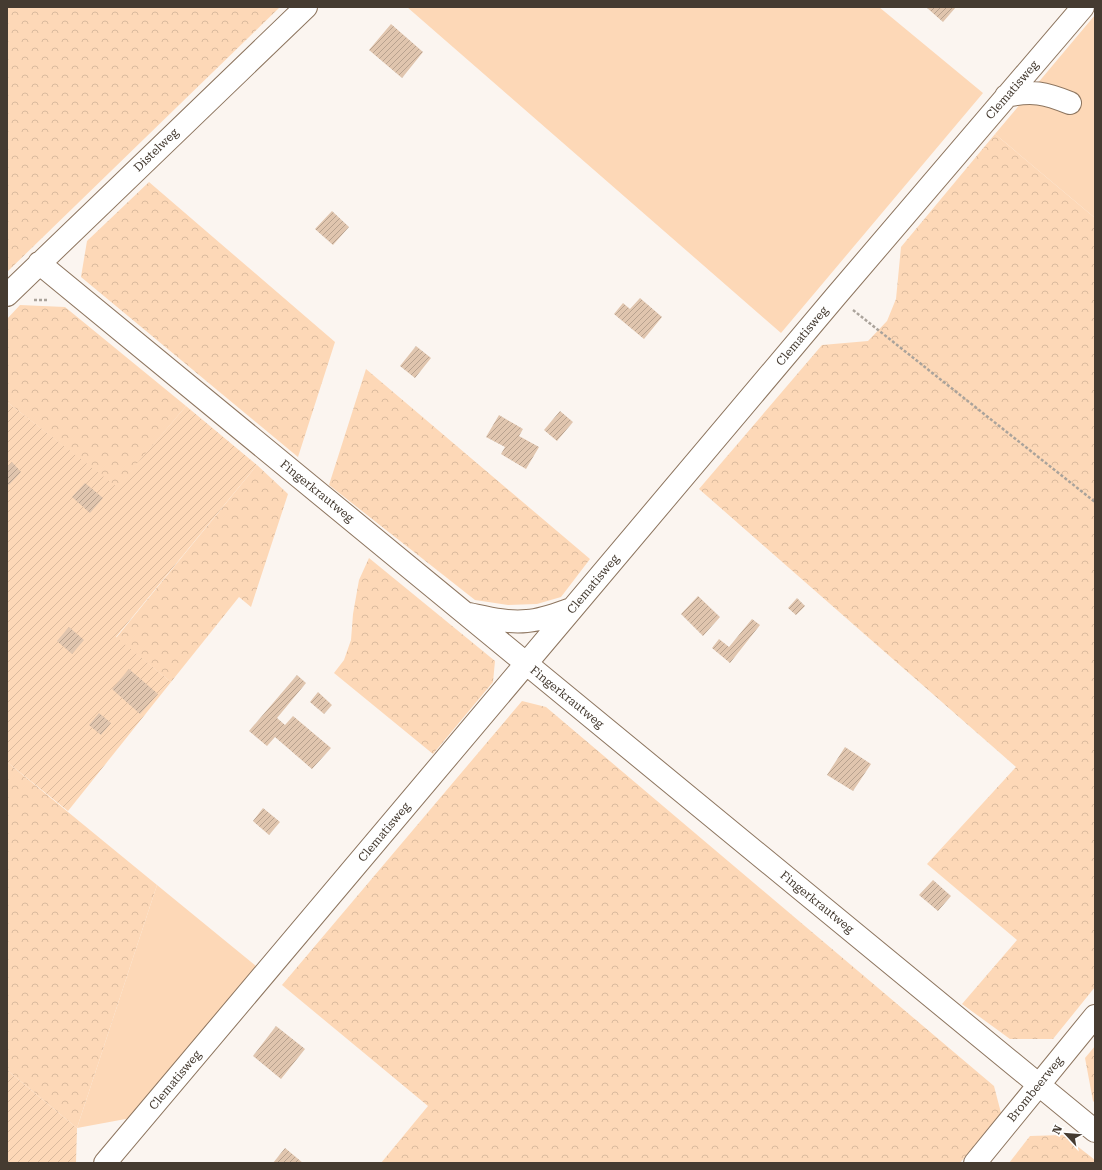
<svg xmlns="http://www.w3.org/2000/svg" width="1102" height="1170" font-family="'Roboto Serif',serif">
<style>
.grass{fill:#fdd8b7}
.forest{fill:url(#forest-crowns)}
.garden{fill:url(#garden-furrows)}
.building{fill:url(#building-hatch)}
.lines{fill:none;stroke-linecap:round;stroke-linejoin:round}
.minor-casing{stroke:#8d755f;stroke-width:24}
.path{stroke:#aaa39b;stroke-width:2.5;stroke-dasharray:3 2;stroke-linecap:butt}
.minor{stroke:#fff;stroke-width:22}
.labels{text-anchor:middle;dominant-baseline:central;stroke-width:3;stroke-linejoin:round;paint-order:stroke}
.street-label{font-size:12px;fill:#453b31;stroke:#fff}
</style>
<defs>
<pattern id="forest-crowns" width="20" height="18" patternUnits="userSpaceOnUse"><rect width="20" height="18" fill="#fdd8b7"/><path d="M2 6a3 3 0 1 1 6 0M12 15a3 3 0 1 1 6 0" fill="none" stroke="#daba9e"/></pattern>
<pattern id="garden-furrows" width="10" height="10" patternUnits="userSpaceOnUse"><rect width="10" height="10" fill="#fdd8b7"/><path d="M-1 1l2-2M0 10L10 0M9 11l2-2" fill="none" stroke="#daba9e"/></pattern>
<pattern id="building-hatch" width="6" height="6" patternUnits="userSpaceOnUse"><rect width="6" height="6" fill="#e0c5ae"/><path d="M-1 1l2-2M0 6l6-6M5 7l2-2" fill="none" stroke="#b7a18e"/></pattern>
</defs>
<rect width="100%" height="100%" fill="#fbf5f0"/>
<!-- grass -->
<path class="grass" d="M 407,7 L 879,7 L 983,93 L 781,333 Z
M 1095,15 L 1095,218 L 995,134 Z
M 157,885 L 256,966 L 131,1118 L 77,1128 Z"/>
<!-- forest -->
<path class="forest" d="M 7,7 L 280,7 L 7,272 Z
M 995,134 L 1095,218 L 1095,987 L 1053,1039 L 1010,1039 L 962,1004 L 1017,940 L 927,864 L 1016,767 L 699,489 L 822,345 L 868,341 L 887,321 L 896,299 L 901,247 Z
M 149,182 L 335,342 L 298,457 L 81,277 L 87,241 Z
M 20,305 L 65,307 L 186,406 L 117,488 L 7,402 L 7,319 Z
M 366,369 L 590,559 L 561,597 L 537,604 L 508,605 L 475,600 L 329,485 Z
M 257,465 L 288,494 L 251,607 L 239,597 L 171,682 L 116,638 Z
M 369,558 L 495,661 L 493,682 L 433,754 L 334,673 L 344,660 L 351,640 L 353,614 L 359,580 Z
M 522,701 L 546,707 L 994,1086 L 1001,1113 L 960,1163 L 381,1163 L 428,1106 L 282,985 Z
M 7,762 L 157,885 L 77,1128 L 7,1070 Z
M 1095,1046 L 1095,1103 L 1093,1101 L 1085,1058 Z
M 1063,1135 L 1095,1160 L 1095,1163 L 1009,1163 L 1030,1136 Z"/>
<!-- garden -->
<path class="garden" d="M 7,402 L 117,487 L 186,406 L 257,465 L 116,637 L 171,682 L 68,811 L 7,762 Z
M 7,1070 L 77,1128 L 76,1163 L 7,1163 Z"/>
<!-- building -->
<path class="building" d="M 926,7 L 956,7 L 943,22 Z
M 391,24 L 423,52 L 402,78 L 369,50 Z
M 332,211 L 349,227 L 333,245 L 315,229 Z
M 640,298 L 662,317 L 644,339 L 614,314 L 623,303 L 630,309 Z
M 416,346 L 431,358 L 415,378 L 400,366 Z
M 560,411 L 573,422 L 557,441 L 544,430 Z
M 499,415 L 523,429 L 519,436 L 539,447 L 526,469 L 501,454 L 505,447 L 486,437 Z
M 12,462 L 21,472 L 9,485 L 7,483 L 7,467 Z
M 85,483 L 103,498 L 90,513 L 72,497 Z
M 698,596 L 720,617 L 703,636 L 681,614 Z
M 797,598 L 805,606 L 796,615 L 788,608 Z
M 752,619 L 760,625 L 730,663 L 712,648 L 719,639 L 729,647 Z
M 69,627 L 84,640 L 72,654 L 57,641 Z
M 129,669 L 158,694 L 140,714 L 112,689 Z
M 297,675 L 306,683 L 277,718 L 285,725 L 293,716 L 331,748 L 312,769 L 275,737 L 267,746 L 249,731 Z
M 318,692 L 332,705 L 324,714 L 310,702 Z
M 99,713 L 111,723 L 101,735 L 89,725 Z
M 845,747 L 871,764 L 853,791 L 827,775 Z
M 263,808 L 280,822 L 269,835 L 253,821 Z
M 933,880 L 951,896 L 938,911 L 919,895 Z
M 276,1026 L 305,1049 L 281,1079 L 253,1056 Z
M 285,1148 L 303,1163 L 273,1163 Z"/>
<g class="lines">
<defs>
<path id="minor" d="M 1006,96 C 1032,90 1045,93 1070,103
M 39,263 L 1095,1131
M 7,295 L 306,7
M 469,614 C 488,618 507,623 527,621 C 542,620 557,614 571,609
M 105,1163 L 836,296 L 1083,7
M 975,1163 L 1095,1016"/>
</defs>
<!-- minor casing -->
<use href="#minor" class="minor-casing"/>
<!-- path -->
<path class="path" d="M 34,300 L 47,300
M 853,310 L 1095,502"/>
<!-- minor -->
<use href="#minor" class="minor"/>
</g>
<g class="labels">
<!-- street labels -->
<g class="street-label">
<text transform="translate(1012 90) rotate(-49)">Clematisweg</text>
<text transform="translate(156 150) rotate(-44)">Distelweg</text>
<text transform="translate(802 336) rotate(-50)">Clematisweg</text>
<text transform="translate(317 491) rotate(39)">Fingerkrautweg</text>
<text transform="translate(593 584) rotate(-50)">Clematisweg</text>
<text transform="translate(567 697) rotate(39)">Fingerkrautweg</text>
<text transform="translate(384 832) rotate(-50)">Clematisweg</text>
<text transform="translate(817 902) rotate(39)">Fingerkrautweg</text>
<text transform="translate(175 1080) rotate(-50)">Clematisweg</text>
<text transform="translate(1035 1089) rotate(-51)">Brombeerweg</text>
</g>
</g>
<!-- border -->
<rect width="1102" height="1170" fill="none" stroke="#453b31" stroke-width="16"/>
<!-- north arrow -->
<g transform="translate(1066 1134) rotate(296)" stroke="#ffffff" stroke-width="3" paint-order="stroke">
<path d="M0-3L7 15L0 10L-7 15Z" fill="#453b31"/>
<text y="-6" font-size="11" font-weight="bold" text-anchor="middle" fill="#453b31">N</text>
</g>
</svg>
